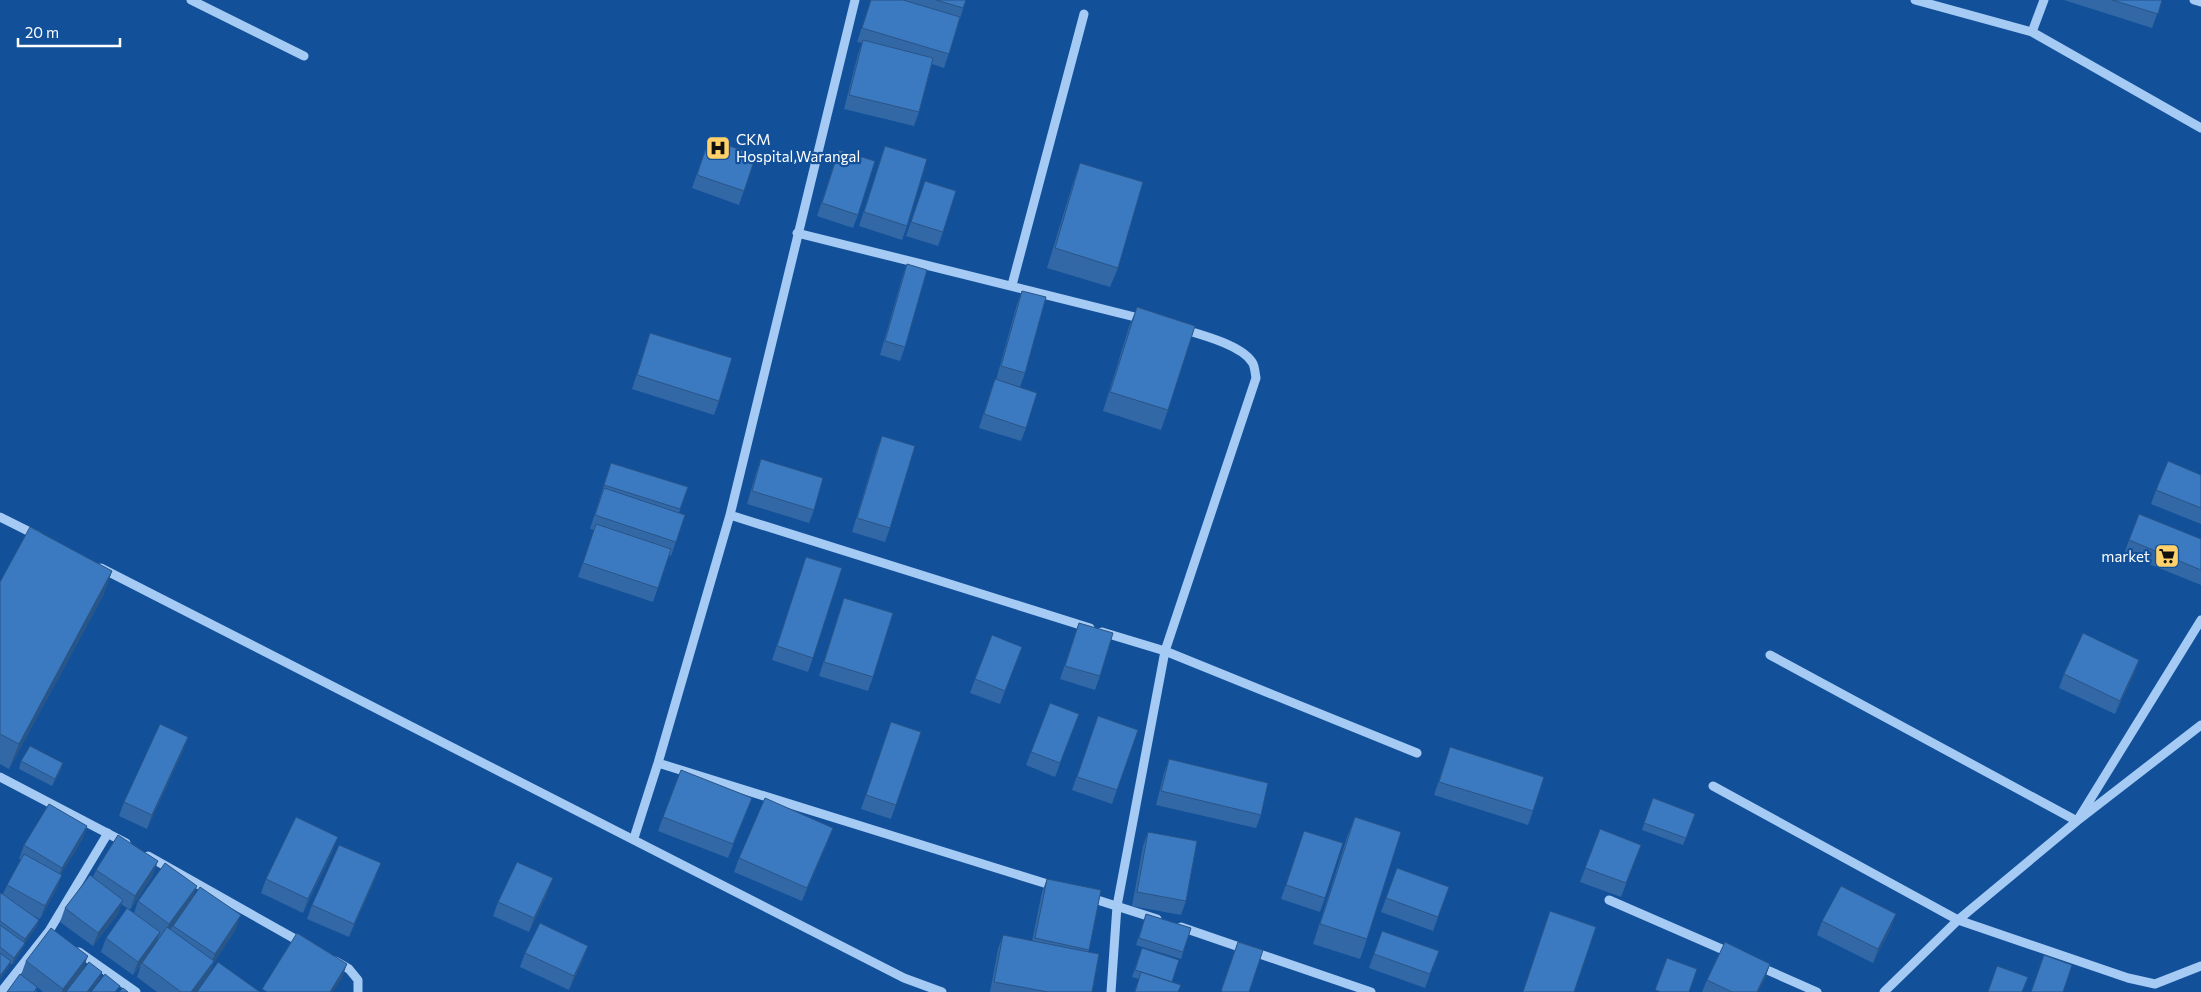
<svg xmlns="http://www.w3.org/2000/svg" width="2201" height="992" font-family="Commissioner,sans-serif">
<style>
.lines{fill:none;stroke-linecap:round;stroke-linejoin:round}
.minor{stroke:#a5caf4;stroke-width:9}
.wall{fill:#3368a6}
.shaded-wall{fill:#295587}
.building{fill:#3b79c1;stroke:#295587}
.labels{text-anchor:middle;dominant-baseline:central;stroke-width:4.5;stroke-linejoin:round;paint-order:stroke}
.poi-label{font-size:15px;fill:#fff;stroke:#12509a;text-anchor:start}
</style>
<rect width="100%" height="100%" fill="#12509a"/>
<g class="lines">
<!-- minor -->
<path class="minor" d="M 191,0 L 304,56
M 1915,0 L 2032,32 L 2201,128
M 2194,0 L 2201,2
M 2032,32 L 2044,0
M 797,233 L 1143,319
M 1012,285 L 1084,14
M 1182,329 C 1202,335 1241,345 1252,362 C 1255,366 1255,373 1256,378 L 1165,651 L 1417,753
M 730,515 L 1090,628
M 0,517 L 38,536
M 101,568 L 904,978 L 942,992
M 1102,632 L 1165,651 L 1117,906 L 1111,992
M 1770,655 L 2077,821 L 2201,620
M 658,763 L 1057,887
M 0,777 L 126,843
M 1713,786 L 1958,920 L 2128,978 L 2155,984 L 2201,966
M 634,838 L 658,763 L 730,515 L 855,0
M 148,856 L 304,944
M 1088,897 L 1157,919
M 1609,900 L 1733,954
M 1181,927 L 1371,992
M 79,952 L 136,992
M 335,961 L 349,969 L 358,980 L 358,992
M 1758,966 L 1817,992
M 1,992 L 49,931 L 108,833
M 1884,992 L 1958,920 L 2077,821 L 2201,725"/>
</g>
<!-- wall -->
<path class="wall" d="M 871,0 L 966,0 L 944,68 L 932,64 L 919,112 L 914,126 L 844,109 L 858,54 L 862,43 L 857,42 Z
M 2064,0 L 2162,0 L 2152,28 Z
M 709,139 L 756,155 L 739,205 L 692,188 Z
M 885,146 L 907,226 L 902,240 L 859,226 Z
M 839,150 L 858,215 L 853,228 L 817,216 Z
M 1080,163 L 1118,268 L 1110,287 L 1047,268 L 1073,183 Z
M 925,181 L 943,232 L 938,246 L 906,236 Z
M 907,264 L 905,347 L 900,361 L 880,355 L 902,278 Z
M 1022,291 L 1025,373 L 1020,387 L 1004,382 L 1026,428 L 1021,441 L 979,428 L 990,393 L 995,379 L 996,380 L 1017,304 Z
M 1137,307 L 1168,410 L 1161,430 L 1103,411 L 1129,327 Z
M 650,333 L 719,401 L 714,415 L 632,389 Z
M 882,436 L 890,528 L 885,542 L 852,532 L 877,449 Z
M 761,459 L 814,510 L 809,523 L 747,504 L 756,473 Z
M 611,463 L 688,487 L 679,513 L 685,515 L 671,556 L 669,555 L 653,602 L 578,577 L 594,530 L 590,529 Z
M 2201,475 L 2201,524 L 2151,504 L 2156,490 Z
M 2201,539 L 2201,585 L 2124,554 L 2129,540 Z
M 806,557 L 813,658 L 808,672 L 772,660 Z
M 112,571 L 103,596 L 9,769 L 0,764 L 0,582 Z
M 844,598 L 873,677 L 868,691 L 819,676 Z
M 1079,623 L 1100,676 L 1095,690 L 1060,679 Z
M 1022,647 L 1000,704 L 970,693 L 975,679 Z
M 2139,660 L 2134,674 L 2115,714 L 2059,688 L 2064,674 Z
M 1079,714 L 1055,777 L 1026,765 L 1031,752 Z
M 1098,716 L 1138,730 L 1112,804 L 1072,790 Z
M 891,722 L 921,732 L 891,819 L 861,809 Z
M 188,737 L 183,751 L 147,829 L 119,816 L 124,802 Z
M 1450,747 L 1533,811 L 1528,825 L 1434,795 Z
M 1169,759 L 1261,815 L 1256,828 L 1156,805 L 1164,773 Z
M 21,761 L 61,770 L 52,786 L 19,769 Z
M 752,798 L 728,858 L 658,831 L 663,817 Z
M 1653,798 L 1695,814 L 1683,845 L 1642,830 Z
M 1355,817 L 1367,939 L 1360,959 L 1313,944 L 1347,837 Z
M 87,826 L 82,840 L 61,874 L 62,875 L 57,888 L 40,919 L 31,915 L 39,920 L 36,927 L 25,943 L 22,950 L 12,965 L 10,963 L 8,968 L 0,979 L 0,895 L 3,894 L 7,885 L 21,859 L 19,859 L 24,845 Z
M 1600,829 L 1641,845 L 1621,897 L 1580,882 Z
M 1304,831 L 1325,898 L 1320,912 L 1281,899 Z
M 1148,832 L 1186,901 L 1181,915 L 1132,906 L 1143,846 Z
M 828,841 L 802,901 L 734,872 L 739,858 Z
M 333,851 L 303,913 L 261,893 L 266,879 Z
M 1397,868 L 1449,887 L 1433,931 L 1381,912 Z
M 96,870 L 153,875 L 130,910 L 121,904 L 118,914 L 93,946 L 60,922 L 65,908 L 93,877 Z
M 376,877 L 349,937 L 307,919 L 312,905 Z
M 1047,879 L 1089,950 L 1088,952 L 1092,992 L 990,992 L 998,949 L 1003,935 L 1032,941 L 1042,892 Z
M 548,892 L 529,932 L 493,916 L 498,902 Z
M 193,896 L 236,929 L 213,964 L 209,974 L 196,992 L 157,992 L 137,977 L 141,965 L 133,975 L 101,952 L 106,938 L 134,913 L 138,901 Z
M 1550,911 L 1574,992 L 1523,992 L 1543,931 Z
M 1146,914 L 1191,928 L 1181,959 L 1136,945 Z
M 1822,921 L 1891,928 L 1873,963 L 1817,935 Z
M 1382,931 L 1439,951 L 1425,988 L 1369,968 Z
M 1142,948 L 1172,982 L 1178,992 L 1134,992 L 1139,979 L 1132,977 Z
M 525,953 L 583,960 L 569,990 L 520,967 Z
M 26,961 L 83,969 L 66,992 L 43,992 L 37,987 L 36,992 L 7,992 L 21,975 Z
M 1770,964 L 1765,978 L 1758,992 L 1702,992 L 1707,980 Z"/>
<!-- shaded-wall -->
<path class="shaded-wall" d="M 112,571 L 103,596 L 9,769 L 19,744 Z
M 2139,660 L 2134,674 L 2115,714 L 2120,701 Z
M 188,737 L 183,751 L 147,829 L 152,815 Z
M 63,763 L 61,770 L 52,786 L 55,779 Z
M 87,826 L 82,840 L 57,881 L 62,868 Z
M 833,828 L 828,841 L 802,901 L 807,888 Z
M 338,837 L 333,851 L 303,913 L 308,899 Z
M 158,861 L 153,875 L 130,910 L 135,896 Z
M 381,863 L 376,877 L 349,937 L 354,924 Z
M 62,875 L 57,888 L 40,919 L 45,906 Z
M 553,878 L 548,892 L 529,932 L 534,918 Z
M 197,886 L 192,900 L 164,938 L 169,924 Z
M 123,900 L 118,914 L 93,946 L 98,933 Z
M 1896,914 L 1891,928 L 1873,963 L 1878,949 Z
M 241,915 L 236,929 L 213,964 L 209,974 L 196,992 L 191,992 L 211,964 L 215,954 Z
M 39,920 L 36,927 L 23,946 L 25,939 Z
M 160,932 L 155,946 L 133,975 L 138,962 Z
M 25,943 L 22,950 L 12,965 L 14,958 Z
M 588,946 L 583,960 L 569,990 L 574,976 Z
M 88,956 L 83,969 L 66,992 L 62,992 L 63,989 Z
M 11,961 L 8,968 L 0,979 L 0,976 Z
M 347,964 L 342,978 L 333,992 L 330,992 Z
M 1770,964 L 1765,978 L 1758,992 L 1757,992 Z
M 102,972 L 100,979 L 90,992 L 87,992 Z"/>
<!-- building -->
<path class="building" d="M 871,0 L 903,0 L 960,17 L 949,54 L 862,28 Z
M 936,0 L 966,0 L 963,8 Z
M 2112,0 L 2162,0 L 2158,14 Z
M 863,40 L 933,58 L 919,112 L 849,95 Z
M 709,139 L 756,155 L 744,191 L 697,175 Z
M 885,146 L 927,159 L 907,226 L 864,212 Z
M 839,150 L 875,161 L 858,215 L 822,203 Z
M 1080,163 L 1143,182 L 1118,268 L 1055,248 Z
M 925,181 L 956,191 L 943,232 L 911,222 Z
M 907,264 L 927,270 L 905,347 L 885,341 Z
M 1022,291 L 1046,297 L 1025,373 L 1001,366 Z
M 1137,307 L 1195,326 L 1168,410 L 1110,392 Z
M 650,333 L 732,358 L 719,401 L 637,375 Z
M 995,379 L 1037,393 L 1026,428 L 984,414 Z
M 882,436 L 915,446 L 890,528 L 857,518 Z
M 761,459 L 823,478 L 814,510 L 752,491 Z
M 2168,461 L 2201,475 L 2201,508 L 2156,490 Z
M 611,463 L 688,487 L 680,509 L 604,485 Z
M 604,488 L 685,515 L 676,542 L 595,515 Z
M 2139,514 L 2201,539 L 2201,570 L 2129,540 Z
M 596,524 L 671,549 L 658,588 L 583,563 Z
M 30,527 L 112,571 L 19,744 L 0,734 L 0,582 Z
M 806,557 L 842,568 L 813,658 L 777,646 Z
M 844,598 L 893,613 L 873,677 L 824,662 Z
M 1079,623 L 1113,633 L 1100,676 L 1065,666 Z
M 2083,633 L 2139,660 L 2120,701 L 2064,674 Z
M 992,635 L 1022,647 L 1005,691 L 975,679 Z
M 1050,703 L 1079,714 L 1060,763 L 1031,752 Z
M 1098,716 L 1138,730 L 1117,790 L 1077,777 Z
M 891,722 L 921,732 L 896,805 L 866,795 Z
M 160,724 L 188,737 L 152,815 L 124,802 Z
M 30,746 L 63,763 L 55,779 L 21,761 Z
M 1450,747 L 1544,777 L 1533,811 L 1439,782 Z
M 1169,759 L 1268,783 L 1261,815 L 1161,791 Z
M 681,770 L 752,798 L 733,844 L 663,817 Z
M 765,798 L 833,828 L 807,888 L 739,858 Z
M 1653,798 L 1695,814 L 1686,838 L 1644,823 Z
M 49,804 L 87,826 L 62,868 L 24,845 Z
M 296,817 L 338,837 L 308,899 L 266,879 Z
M 1355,817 L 1401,832 L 1367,939 L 1320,924 Z
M 1600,829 L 1641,845 L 1626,883 L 1585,868 Z
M 1304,831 L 1343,843 L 1325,898 L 1286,885 Z
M 1148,832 L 1197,841 L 1186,901 L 1137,892 Z
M 118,835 L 158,861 L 135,896 L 96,870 Z
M 339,845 L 381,863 L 354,924 L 312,905 Z
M 24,854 L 62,875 L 45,906 L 7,885 Z
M 517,862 L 553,878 L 534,918 L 498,902 Z
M 165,863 L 197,886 L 169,924 L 138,901 Z
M 1397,868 L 1449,887 L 1438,917 L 1386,898 Z
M 90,875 L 123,900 L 98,933 L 65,908 Z
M 1047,879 L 1101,890 L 1089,950 L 1035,938 Z
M 1841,886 L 1896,914 L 1878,949 L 1822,921 Z
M 200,887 L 241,915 L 215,954 L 173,926 Z
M 1,893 L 39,920 L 25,939 L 0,921 L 0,895 Z
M 127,908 L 160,932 L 138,962 L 106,938 Z
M 1550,911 L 1596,927 L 1574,992 L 1523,992 Z
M 1146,914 L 1191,928 L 1183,952 L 1139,938 Z
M 540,923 L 588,946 L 574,976 L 525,953 Z
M 0,925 L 25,943 L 14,958 L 0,947 Z
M 167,927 L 214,961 L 191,992 L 181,992 L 142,963 Z
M 51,928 L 88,956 L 63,989 L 26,961 Z
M 1382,931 L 1439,951 L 1430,974 L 1374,954 Z
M 297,933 L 347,964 L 330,992 L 267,992 L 262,989 Z
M 1003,935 L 1099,954 L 1092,992 L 1048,992 L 994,982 Z
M 1238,942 L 1263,950 L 1249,992 L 1223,992 L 1221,991 Z
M 1725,942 L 1770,964 L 1757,992 L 1732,992 L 1707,980 Z
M 1142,948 L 1179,960 L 1172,982 L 1135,970 Z
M 0,953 L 11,961 L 0,976 Z
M 2044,955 L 2072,965 L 2063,992 L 2031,992 Z
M 1667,958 L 1697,969 L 1689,992 L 1661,992 L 1655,990 Z
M 89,962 L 102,972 L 87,992 L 66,992 Z
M 218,962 L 260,992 L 197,992 Z
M 1997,966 L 2028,977 L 2022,992 L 1988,992 Z
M 1141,972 L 1181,985 L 1178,992 L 1135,992 Z
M 20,974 L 37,987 L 34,992 L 7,992 Z
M 105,974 L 120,986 L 115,992 L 91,992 Z
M 123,988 L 128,992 L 119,992 Z"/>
<!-- icons -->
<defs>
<symbol id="hospital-square" viewBox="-11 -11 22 22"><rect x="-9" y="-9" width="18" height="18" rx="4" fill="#ffd168" stroke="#12509a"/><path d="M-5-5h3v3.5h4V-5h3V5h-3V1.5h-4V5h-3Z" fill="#111"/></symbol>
<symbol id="supermarket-square" viewBox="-11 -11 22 22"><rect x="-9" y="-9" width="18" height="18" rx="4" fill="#ffd168" stroke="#12509a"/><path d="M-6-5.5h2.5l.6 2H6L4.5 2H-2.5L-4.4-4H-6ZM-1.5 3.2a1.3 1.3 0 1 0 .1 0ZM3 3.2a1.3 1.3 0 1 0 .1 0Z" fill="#111"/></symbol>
</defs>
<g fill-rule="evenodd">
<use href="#hospital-square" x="704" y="134" width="28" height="28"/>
<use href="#supermarket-square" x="2153" y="542" width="28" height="28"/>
</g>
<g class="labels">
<!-- poi labels -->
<g class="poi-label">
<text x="736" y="139">CKM<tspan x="736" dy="17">Hospital,Warangal</tspan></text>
<text x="2150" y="556" text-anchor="end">market</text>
</g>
</g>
<!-- scale -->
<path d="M18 38v8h102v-8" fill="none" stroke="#ffffff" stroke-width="2.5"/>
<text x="25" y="38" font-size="15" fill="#ffffff" stroke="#12509a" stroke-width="4" paint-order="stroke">20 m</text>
</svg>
